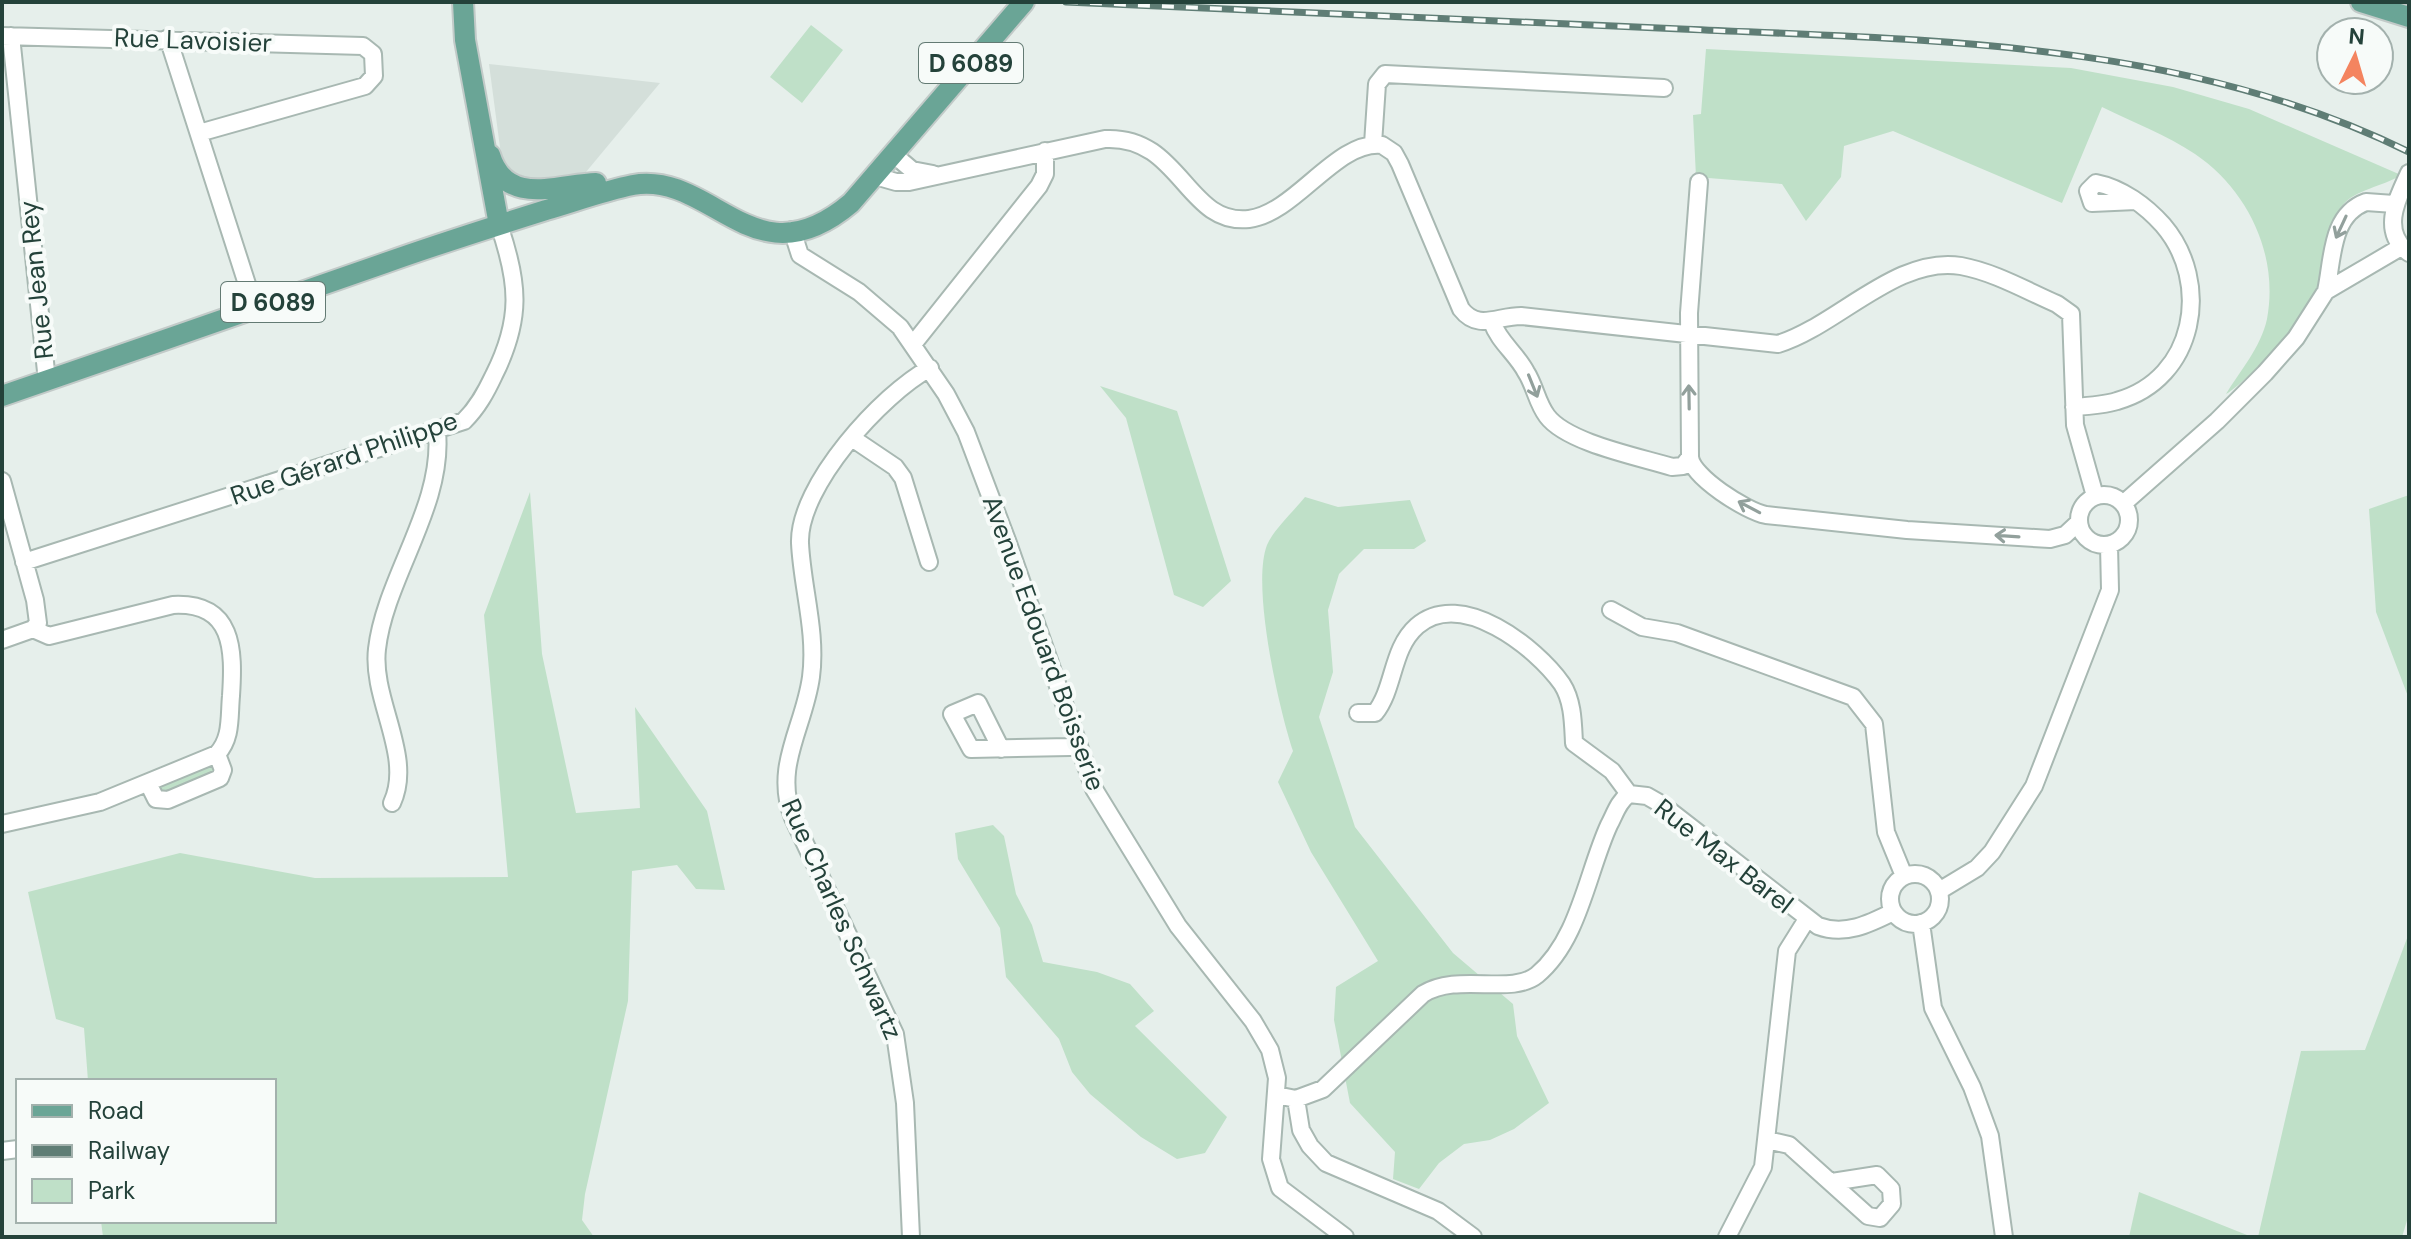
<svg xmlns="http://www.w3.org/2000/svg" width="2411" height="1239" font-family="'DM Sans',sans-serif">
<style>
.built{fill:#d4dfda}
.green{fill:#bfe0c8}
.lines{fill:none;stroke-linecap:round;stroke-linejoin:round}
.minor-casing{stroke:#a8b8b2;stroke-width:20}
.major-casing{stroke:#c2cac8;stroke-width:24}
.minor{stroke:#fff;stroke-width:16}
.major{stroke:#6aa596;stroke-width:20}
.rail-casing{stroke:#5f7d75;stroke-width:7}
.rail{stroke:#f7fbf9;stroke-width:4;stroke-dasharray:12;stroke-linecap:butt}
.oneway{stroke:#92a09c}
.labels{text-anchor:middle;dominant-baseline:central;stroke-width:8;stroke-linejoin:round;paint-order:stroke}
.shield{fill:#f7fbf9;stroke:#637a73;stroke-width:2}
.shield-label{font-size:24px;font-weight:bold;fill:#24423a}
.street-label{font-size:26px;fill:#24423a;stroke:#f7fbf9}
</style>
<rect width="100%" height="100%" fill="#e6efeb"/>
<!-- built -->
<path class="built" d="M 489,64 L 660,83 L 586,172 L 563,179 L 534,181 L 512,171 L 501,155 Z"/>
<!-- green -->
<path class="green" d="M 811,25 L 843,50 L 802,103 L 770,77 Z
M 1706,49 L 2071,68 L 2173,87 L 2249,109 L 2401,175 C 2383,187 2355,189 2342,206 C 2323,232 2327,264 2316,294 C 2307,318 2248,381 2226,394 C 2240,371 2261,347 2267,319 C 2279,255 2248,190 2195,154 C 2167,135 2132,122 2102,107 L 2062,203 L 1893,131 L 1844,146 L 1841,177 L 1806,221 L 1782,184 L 1696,177 L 1693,115 L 1701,114 Z
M 1100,386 L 1177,411 L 1231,581 L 1203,607 L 1174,595 L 1126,418 Z
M 530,492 L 542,654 L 576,813 L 640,808 L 635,707 L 707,811 L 725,890 L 696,889 L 677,865 L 632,871 L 628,1001 L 585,1194 L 582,1220 L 594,1237 L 103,1237 L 101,1221 L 274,1221 L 274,1081 L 88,1081 L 84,1028 L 56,1019 L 28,892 L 180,853 L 315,878 L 508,877 L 484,615 Z
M 2409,495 L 2409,699 L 2376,612 L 2369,509 Z
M 1305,497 L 1338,507 L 1410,500 L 1426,541 L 1414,549 L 1364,549 L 1339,574 L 1328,610 L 1333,672 L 1319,717 L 1355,827 L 1453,953 L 1513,1004 L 1517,1036 L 1549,1103 L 1514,1129 L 1490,1140 L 1464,1144 L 1439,1163 L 1419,1189 L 1393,1179 L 1395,1152 L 1350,1103 L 1334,1020 L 1336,987 L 1378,961 L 1311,852 L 1278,782 L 1293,751 C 1279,709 1251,586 1267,545 C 1274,529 1294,511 1305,497 Z
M 212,765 L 214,774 L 164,795 L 159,793 L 158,784 Z
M 993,825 L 1004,836 L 1016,894 L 1032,925 L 1043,962 L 1097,972 L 1130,984 L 1154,1011 L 1135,1026 L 1227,1117 L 1205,1153 L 1177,1159 L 1141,1137 L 1090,1094 L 1072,1072 L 1059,1039 L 1006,977 L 1000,928 L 958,859 L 955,833 Z
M 2409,933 L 2409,1214 L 2402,1237 L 2258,1237 L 2301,1051 L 2365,1050 Z
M 2139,1192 L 2252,1237 L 2129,1237 Z"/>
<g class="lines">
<defs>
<path id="minor" d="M 2,36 L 363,46 L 373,54 L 374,76 L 365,86 L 199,133
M 11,36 L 47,381
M 168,38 L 255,309
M 1373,144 L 1377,84 L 1385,74 L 1664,88
M 893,154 L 912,170 L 933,174
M 2409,173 C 2397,199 2380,232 2409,253
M 875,176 L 896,182 L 909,182 L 1105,139 C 1181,135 1186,226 1249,219 C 1296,213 1336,140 1382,145 L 1394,153 L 1400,164 L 1461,309 C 1478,331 1497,316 1521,316 L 1778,344 C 1837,326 1897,255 1961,266 C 1994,272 2027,291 2057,304 L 2071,314 L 2075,425 L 2095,496
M 1699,182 L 1689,313 L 1690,457 C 1692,477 1746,511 1766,515 L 1907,530 L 2050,539 L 2065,535 L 2079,522
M 792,230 L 800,255 L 859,292 L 900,327 L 946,394 L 966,432 L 1008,543 L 1094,789 L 1178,926 L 1253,1021 L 1270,1050 L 1277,1078 L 1271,1159 L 1280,1188 L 1345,1237
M 2326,291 C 2333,260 2330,215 2366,202 L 2394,204
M 1492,322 C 1499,342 1516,353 1526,372 C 1535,386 1537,403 1547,416 C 1567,443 1640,457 1672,467 L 1683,466 L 1690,457
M 914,343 L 1039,186 L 1045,174 L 1045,151
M 2074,407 C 2089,406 2104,405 2117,401 C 2196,379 2212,282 2163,225 C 2146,206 2122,188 2096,183 L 2088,191 L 2092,203 L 2136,201
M 852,438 L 895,467 L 903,478 L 929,562
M 2,481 L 35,600 L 38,623 L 33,629
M2079 520a25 25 0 1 1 50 0a25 25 0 1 1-50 0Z
M 2124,503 L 2217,421 L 2265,373 L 2296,338 L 2326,291 L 2401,247
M 24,562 L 464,421 C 478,407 486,392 494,375 C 522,319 519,283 499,225
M 1611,610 L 1642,627 L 1677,633 L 1853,697 L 1874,724 L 1886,832 L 1904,876
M 2,640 L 33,629
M 1358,713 L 1375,713 C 1395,688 1391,649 1417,626 C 1461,588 1536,647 1562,684 C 1573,701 1573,723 1574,743 L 1612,771 L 1629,794
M 1001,749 L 978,703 L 952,714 L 971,749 L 1070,747 L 1078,745
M 148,783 L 156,799 L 168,800 L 220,778 L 223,770 L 217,754
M 392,803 C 414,756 371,700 377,649 C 385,578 444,506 437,432
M 2,824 L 100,802 L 217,754 C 232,738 229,717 231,696 C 234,650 234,602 173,605 L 49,636 L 33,629
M1890 899a25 25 0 1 1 50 0a25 25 0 1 1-50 0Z
M 1939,891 L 1977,868 L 1992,852 L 2034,786 L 2110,590 L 2109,545
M 1921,923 L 1933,1008 L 1972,1087 L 1990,1136 L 2004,1237
M 1276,1095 L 1296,1099 L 1323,1089 L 1423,994 C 1458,972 1511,996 1537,975 C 1579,940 1587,873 1609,825 C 1615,814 1618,802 1629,794 L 1647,796 L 1661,804 L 1818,926 C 1845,936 1869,924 1893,912
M 1296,1099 L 1301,1130 L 1310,1146 L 1326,1163 L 1438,1211 L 1473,1237
M 1767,1140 L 1789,1145 L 1868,1216 L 1880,1218 L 1892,1204 L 1891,1189 L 1877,1175 L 1832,1182
M 2,1151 L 18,1149
M 911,1237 L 905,1103 L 895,1034 L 793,818 C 773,766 804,728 811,677 C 817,632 802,587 800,543 C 798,486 882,394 930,368
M 1727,1237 L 1763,1167 L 1787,951 L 1807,919"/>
<path id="major" d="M 463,2 L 465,40 L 499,225
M 2361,2 L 2409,17
M 490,155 C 506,208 559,184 596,183
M 2,396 C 130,352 257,308 385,263 C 438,244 492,227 546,210 C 574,202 603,191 633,185 C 713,171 754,285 851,203 L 1024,2"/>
</defs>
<!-- minor casing -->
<use href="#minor" class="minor-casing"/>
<!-- major casing -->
<use href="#major" class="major-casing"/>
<!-- minor -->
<use href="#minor" class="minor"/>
<!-- major -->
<use href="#major" class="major"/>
<defs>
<path id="rail" d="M 1066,2 C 1271,11 1476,20 1681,29 C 1928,40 2182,40 2409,152"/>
</defs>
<!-- rail casing -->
<use href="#rail" class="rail-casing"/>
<!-- rail -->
<use href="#rail" class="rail"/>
</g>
<!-- one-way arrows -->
<defs><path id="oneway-shaft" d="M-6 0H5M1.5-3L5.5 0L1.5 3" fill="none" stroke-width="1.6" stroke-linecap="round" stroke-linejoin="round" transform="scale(2)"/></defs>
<g class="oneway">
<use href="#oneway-shaft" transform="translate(2341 227) rotate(115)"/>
<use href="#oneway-shaft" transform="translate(1533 386) rotate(68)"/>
<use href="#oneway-shaft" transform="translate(1689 397) rotate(-91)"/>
<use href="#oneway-shaft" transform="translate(1749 507) rotate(-152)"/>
<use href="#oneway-shaft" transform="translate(2007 536) rotate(-176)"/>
</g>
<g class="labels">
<!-- shield labels -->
<g class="shield">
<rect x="919" y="43" width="104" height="40" rx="6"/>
<rect x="221" y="282" width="104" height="40" rx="6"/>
</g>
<g class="shield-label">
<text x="971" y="63">D 6089</text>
<text x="273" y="302">D 6089</text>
</g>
<!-- street labels -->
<g class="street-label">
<text transform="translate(193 40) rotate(2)">Rue Lavoisier</text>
<text transform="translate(36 280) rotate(-96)">Rue Jean Rey</text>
<text transform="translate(344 458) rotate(-19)">Rue Gérard Philippe</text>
<text transform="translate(1044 643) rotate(70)">Avenue Edouard Boisserie</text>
<text transform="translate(1724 856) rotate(38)">Rue Max Barel</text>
<text transform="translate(842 919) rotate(66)">Rue Charles Schwartz</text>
</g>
</g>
<!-- border -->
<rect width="2411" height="1239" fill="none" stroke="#24423a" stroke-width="8"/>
<!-- legend -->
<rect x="16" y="1079" width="260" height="144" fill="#f7fbf9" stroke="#a3b1ad" stroke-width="2"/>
<rect x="32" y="1105" width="40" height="12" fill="#6aa596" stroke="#a3b1ad" stroke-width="2"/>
<text x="88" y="1119" font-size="24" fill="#24423a">Road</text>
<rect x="32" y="1145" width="40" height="12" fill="#5f7d75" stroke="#a3b1ad" stroke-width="2"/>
<text x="88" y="1159" font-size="24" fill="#24423a">Railway</text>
<rect x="32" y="1179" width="40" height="24" fill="#bfe0c8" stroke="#a3b1ad" stroke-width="2"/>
<text x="88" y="1199" font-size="24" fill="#24423a">Park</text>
<!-- north arrow -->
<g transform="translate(2355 56) rotate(5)"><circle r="38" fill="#f7fbf9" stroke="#a3b1ad" stroke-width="2"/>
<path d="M0-6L14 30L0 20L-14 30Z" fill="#f4845f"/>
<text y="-12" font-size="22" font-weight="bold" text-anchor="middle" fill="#24423a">N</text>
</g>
</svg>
